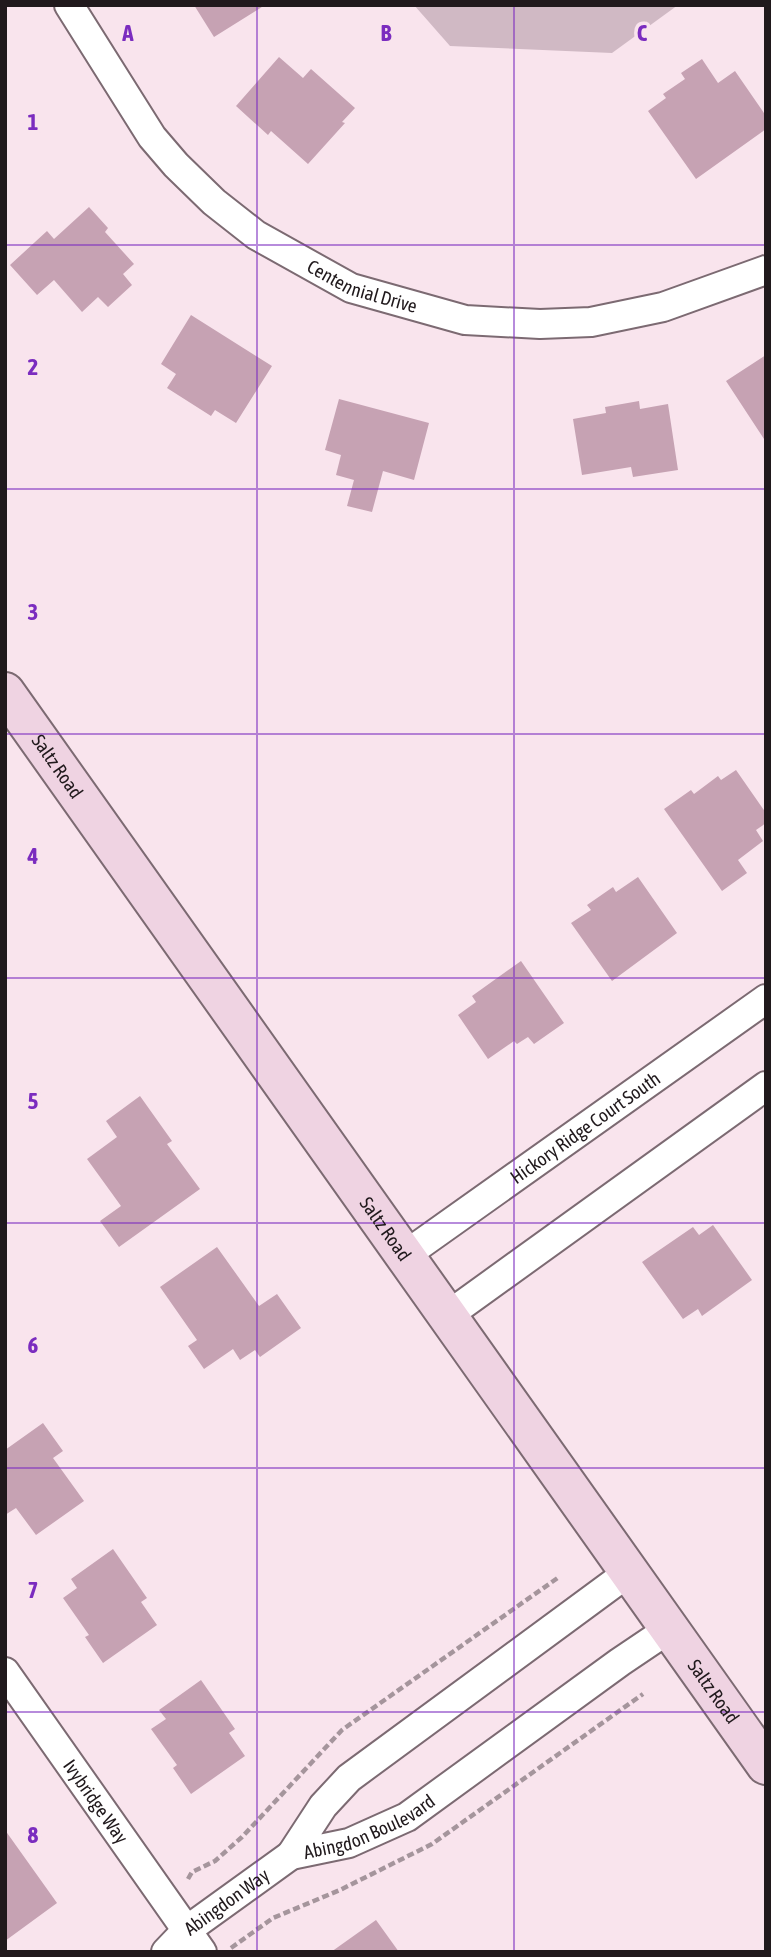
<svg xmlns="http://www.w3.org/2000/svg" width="771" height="1957" font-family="'Asap Condensed',sans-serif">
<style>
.green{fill:#d0b9c4}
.building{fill:#c6a2b3}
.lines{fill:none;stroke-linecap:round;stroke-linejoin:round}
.street-casing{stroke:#7c6a72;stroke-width:32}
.secondary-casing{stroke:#7c6a72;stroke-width:42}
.path{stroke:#a5959c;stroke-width:4.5;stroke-dasharray:7 3.5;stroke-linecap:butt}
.street{stroke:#fff;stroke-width:28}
.secondary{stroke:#efd3e2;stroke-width:38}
.grid{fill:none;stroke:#7b2cbf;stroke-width:2;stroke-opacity:0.55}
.labels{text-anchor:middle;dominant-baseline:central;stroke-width:7;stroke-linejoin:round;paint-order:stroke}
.street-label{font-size:19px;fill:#20191c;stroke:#f9e4ed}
.grid-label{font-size:23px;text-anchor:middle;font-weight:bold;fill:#7b2cbf;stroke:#f9e4ed;stroke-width:7;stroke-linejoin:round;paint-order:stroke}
</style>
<rect width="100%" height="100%" fill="#f9e4ed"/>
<!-- green -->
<path class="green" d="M 414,5 L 678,5 L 612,53 L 450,46 Z"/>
<!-- building -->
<path class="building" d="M 194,5 L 265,5 L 214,37 Z
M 279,57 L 303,78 L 311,69 L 355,108 L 342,122 L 345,123 L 308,164 L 271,131 L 268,135 L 236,106 Z
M 702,59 L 718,83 L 735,71 L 766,116 L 766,129 L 696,179 L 648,111 L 666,98 L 663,94 L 685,79 L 681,73 Z
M 89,207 L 108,228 L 105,232 L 134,264 L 123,274 L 132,285 L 108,307 L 98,297 L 82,312 L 54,280 L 37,295 L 10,265 L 47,231 L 54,239 Z
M 191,315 L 272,366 L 236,423 L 215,410 L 211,416 L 167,388 L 176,374 L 161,364 Z
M 766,355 L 766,442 L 726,381 Z
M 339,399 L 429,423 L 414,480 L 383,471 L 372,512 L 347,506 L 354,480 L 336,475 L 341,455 L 325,450 Z
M 639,401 L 640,409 L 668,404 L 678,470 L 633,477 L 631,467 L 582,475 L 573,419 L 606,413 L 605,407 Z
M 736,770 L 766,813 L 766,823 L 756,830 L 763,841 L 738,860 L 747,873 L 722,891 L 664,809 L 691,790 L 694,794 L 718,776 L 721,780 Z
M 638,877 L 677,933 L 612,981 L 571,923 L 591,910 L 587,905 L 613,887 L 616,892 Z
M 521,961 L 564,1023 L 534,1044 L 528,1037 L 517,1044 L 514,1041 L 488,1059 L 458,1015 L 476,1002 L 472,996 Z
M 140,1096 L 172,1141 L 167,1144 L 200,1189 L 119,1247 L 100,1221 L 121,1206 L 87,1159 L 117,1137 L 106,1121 Z
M 713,1225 L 752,1280 L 702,1316 L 698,1309 L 683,1319 L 642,1262 L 693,1227 L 699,1235 Z
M 217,1247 L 259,1306 L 277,1294 L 301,1328 L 260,1357 L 255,1350 L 240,1360 L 233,1349 L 204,1369 L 188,1346 L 197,1340 L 160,1287 Z
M 43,1423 L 63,1451 L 53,1458 L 84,1501 L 36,1535 L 16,1508 L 5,1515 L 5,1450 Z
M 113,1549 L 147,1598 L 141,1602 L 157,1625 L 103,1663 L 85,1637 L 89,1635 L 63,1598 L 77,1588 L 71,1579 Z
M 201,1680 L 235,1729 L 229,1733 L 245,1756 L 191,1794 L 173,1768 L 177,1765 L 151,1729 L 166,1719 L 159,1710 Z
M 5,1830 L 57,1903 L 5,1941 Z
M 376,1920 L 399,1952 L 331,1952 Z"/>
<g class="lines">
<defs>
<g id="street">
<path id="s1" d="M 69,5 L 152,137 L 176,165 L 214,202 L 256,235 L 351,288 L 465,320 L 540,324 L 591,322 L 663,307 L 766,270"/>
<path id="s2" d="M 404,1256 L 766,999"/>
<path d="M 447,1316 L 766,1086"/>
<path id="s3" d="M 629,1572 L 349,1778 L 323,1806 L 291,1855 L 349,1843 L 407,1817 L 620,1662 L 669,1629"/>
<path id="s4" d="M 5,1672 L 202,1952"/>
<path id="s5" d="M 166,1952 L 187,1930 L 291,1855"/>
</g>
<g id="secondary">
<path id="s6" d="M 5,692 L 766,1765"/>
</g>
</defs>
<!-- street casing -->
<use href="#street" class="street-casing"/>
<!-- secondary casing -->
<use href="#secondary" class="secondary-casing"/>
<!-- path -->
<path class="path" d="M 188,1879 L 192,1872 L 215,1861 L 242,1837 L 342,1730 L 559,1577
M 231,1948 L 273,1918 L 340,1890 L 432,1844 L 643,1694"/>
<!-- street -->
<use href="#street" class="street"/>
<!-- secondary -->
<use href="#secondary" class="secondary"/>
</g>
<!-- grid -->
<path class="grid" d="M 257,5 L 257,1952M 514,5 L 514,1952M 5,245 L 766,245M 5,489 L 766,489M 5,734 L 766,734M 5,978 L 766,978M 5,1223 L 766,1223M 5,1468 L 766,1468M 5,1712 L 766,1712"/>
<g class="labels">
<!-- street labels -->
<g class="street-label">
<text stroke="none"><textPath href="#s1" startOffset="418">Centennial Drive</textPath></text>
<text stroke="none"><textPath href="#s6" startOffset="91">Saltz Road</textPath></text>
<text stroke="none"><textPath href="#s2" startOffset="222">Hickory Ridge Court South</textPath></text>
<text stroke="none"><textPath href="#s6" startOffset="658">Saltz Road</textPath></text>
<text stroke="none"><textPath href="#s6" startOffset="1225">Saltz Road</textPath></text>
<text stroke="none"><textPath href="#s4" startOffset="158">Ivybridge Way</textPath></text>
<text stroke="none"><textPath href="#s3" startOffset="528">Abingdon Boulevard</textPath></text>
<text stroke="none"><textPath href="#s5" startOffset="79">Abingdon Way</textPath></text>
</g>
</g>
<g class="grid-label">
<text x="128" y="41">A</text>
<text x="386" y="41">B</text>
<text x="642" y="41">C</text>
<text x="33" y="130">1</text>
<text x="33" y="375">2</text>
<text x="33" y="620">3</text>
<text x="33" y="864">4</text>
<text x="33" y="1109">5</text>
<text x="33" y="1353">6</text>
<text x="33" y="1598">7</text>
<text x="33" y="1843">8</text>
</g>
<!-- border -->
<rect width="771" height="1957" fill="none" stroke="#20191c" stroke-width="14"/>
</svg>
